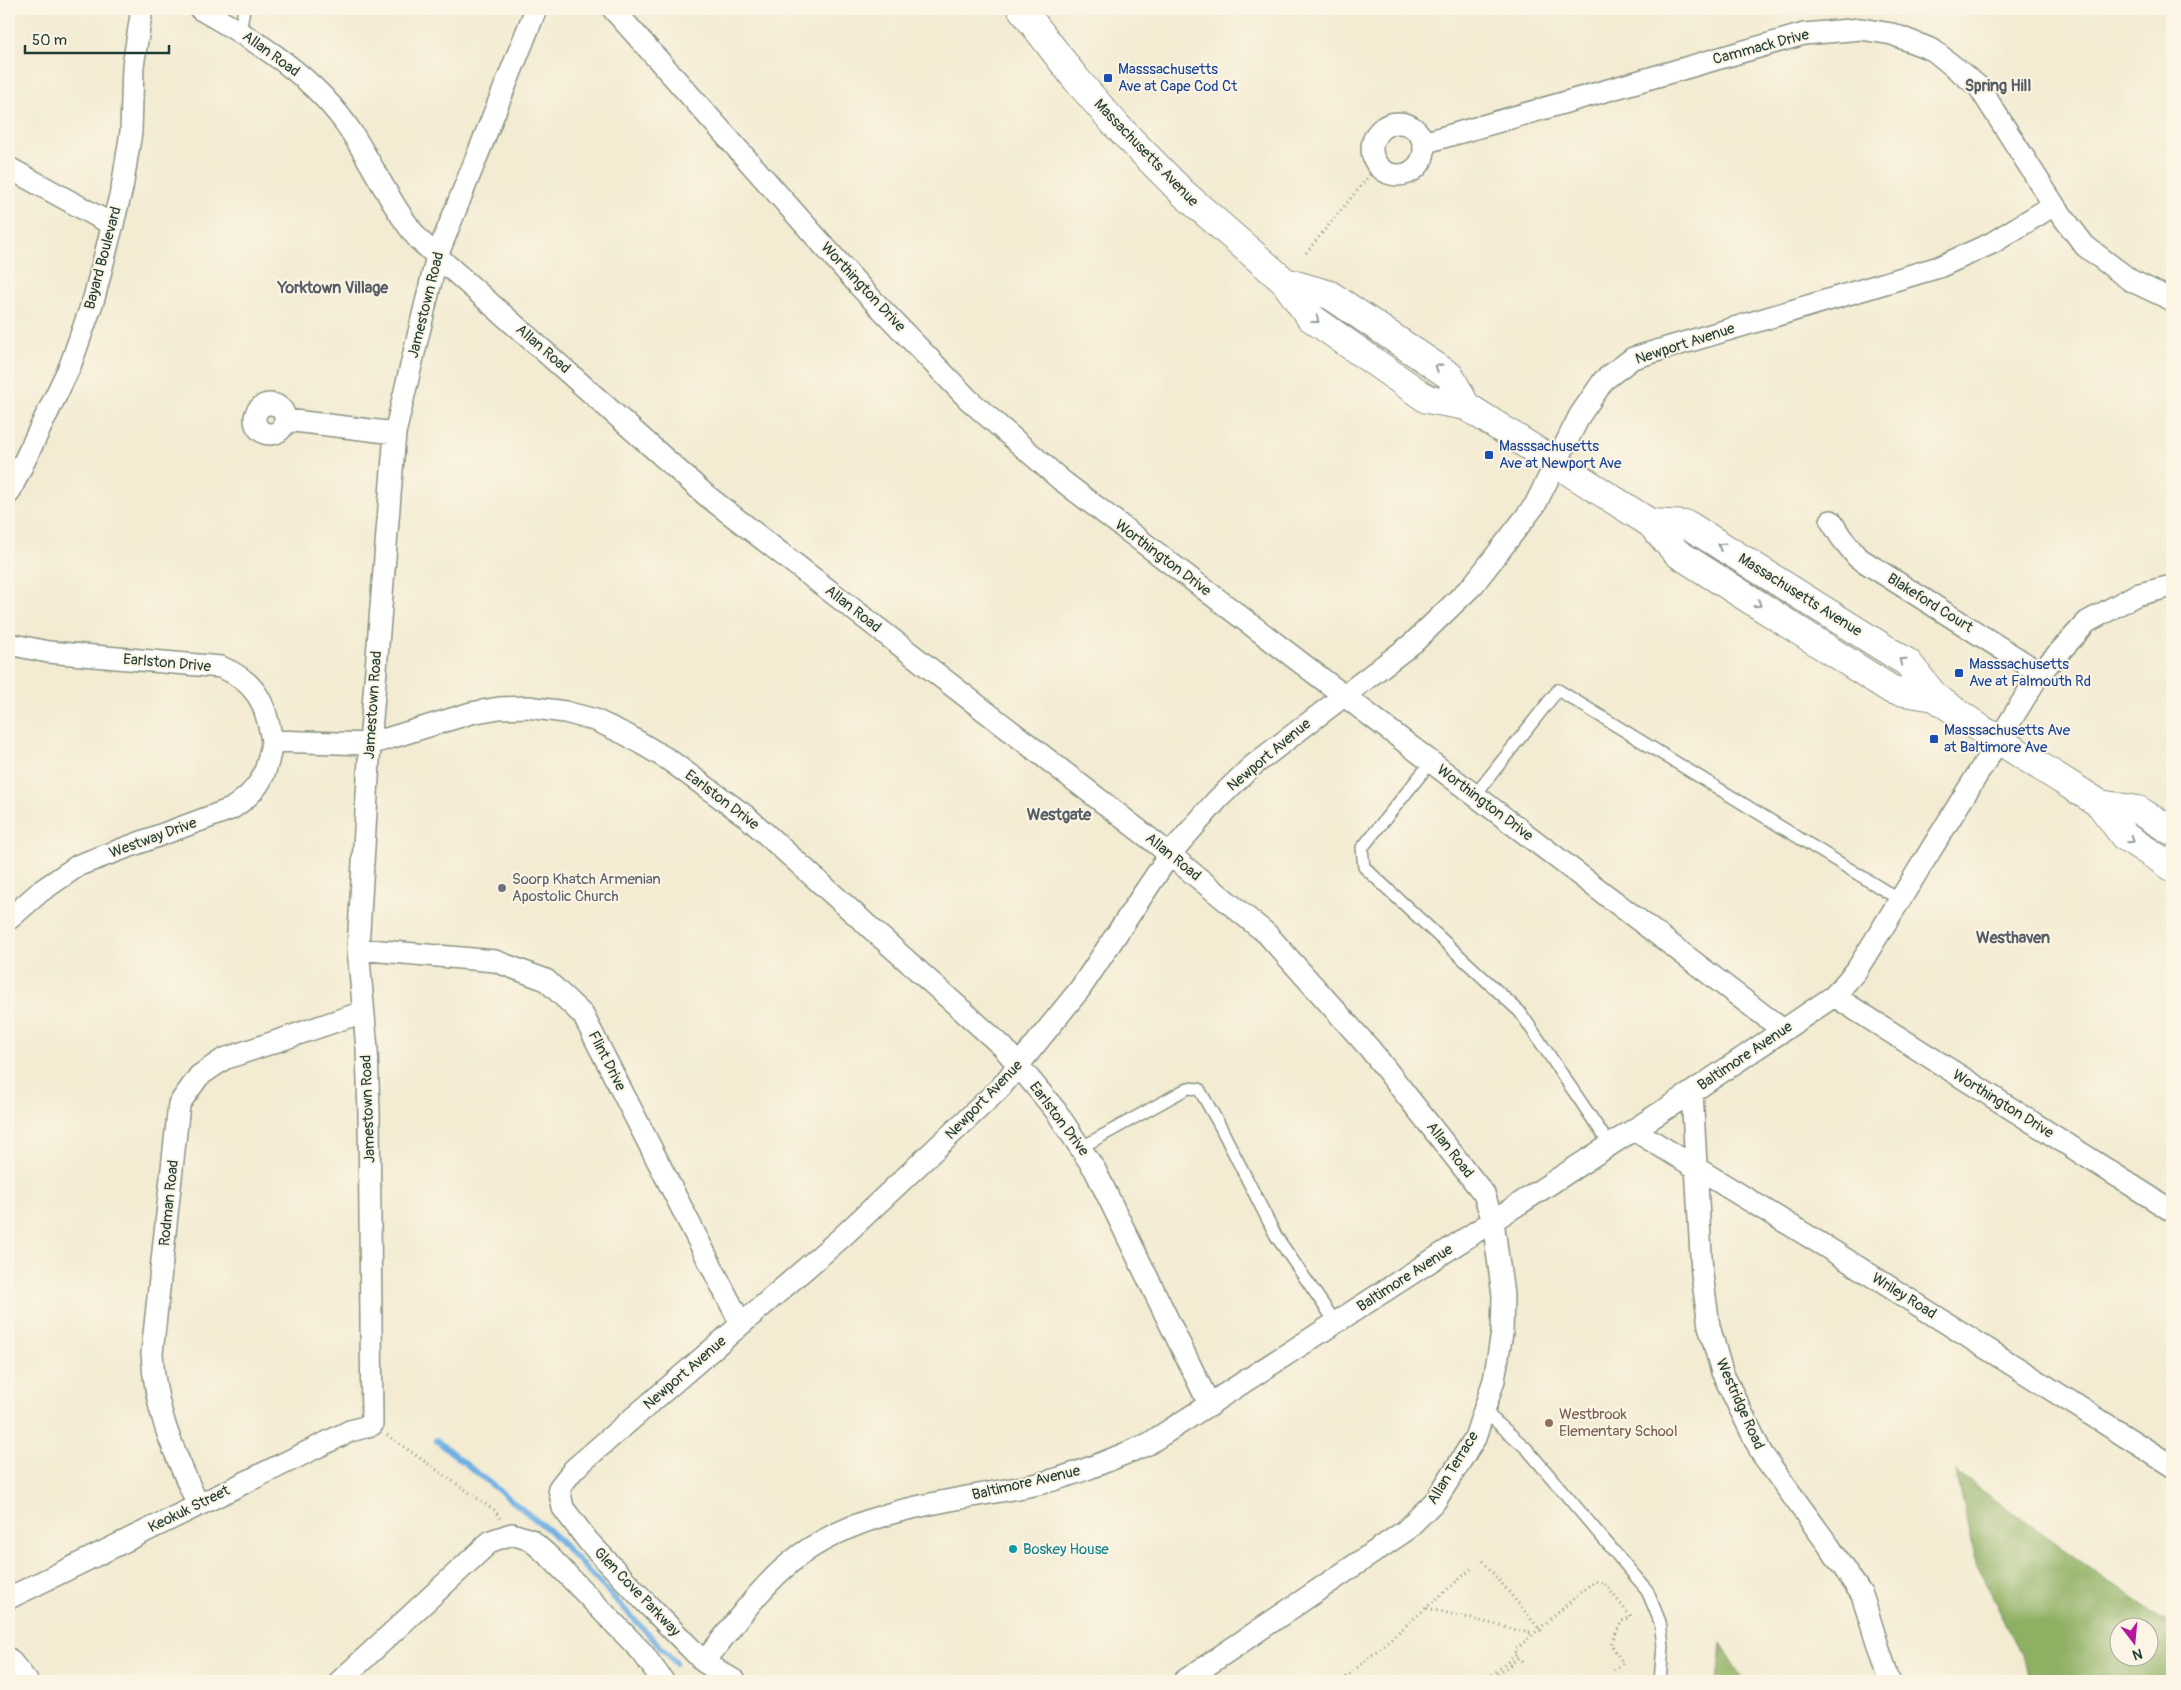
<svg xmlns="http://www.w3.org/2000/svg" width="2181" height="1690" font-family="Pangolin,sans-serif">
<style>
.forest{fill:#8eb064;stroke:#56764c;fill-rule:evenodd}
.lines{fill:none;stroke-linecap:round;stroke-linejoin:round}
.stream{stroke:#70b1e4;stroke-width:5.5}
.service-casing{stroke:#899483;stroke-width:14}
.minor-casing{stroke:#899483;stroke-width:24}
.secondary-casing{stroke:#899483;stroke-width:30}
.path{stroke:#899483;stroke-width:3;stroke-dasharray:1 4;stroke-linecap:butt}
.service{stroke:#fff;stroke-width:11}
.minor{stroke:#fff;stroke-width:21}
.secondary{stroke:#fff;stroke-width:28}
.oneway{stroke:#8f9e9a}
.transit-dot{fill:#1a4fb4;stroke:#fcf5e5;stroke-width:2}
.worship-dot{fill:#6b7280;stroke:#fcf5e5;stroke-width:2}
.education-dot{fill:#8d6e63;stroke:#fcf5e5;stroke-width:2}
.culture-dot{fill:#0f9aa8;stroke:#fcf5e5;stroke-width:2}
.labels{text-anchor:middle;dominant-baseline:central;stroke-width:4;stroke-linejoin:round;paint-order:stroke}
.street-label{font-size:15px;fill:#1f3d34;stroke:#fcf5e5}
.transit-label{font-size:15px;fill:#164399;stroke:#fcf5e5;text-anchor:start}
.worship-label{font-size:15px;fill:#5b616d;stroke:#fcf5e5;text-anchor:start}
.education-label{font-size:15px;fill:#785e54;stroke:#fcf5e5;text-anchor:start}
.culture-label{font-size:15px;fill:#0d838f;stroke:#fcf5e5;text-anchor:start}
.neighbourhood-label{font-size:16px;font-weight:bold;fill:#555e67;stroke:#fcf5e5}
</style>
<rect width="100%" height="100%" fill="#fcf5e5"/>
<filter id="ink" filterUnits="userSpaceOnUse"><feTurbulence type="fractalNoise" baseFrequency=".02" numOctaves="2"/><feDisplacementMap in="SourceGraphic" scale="10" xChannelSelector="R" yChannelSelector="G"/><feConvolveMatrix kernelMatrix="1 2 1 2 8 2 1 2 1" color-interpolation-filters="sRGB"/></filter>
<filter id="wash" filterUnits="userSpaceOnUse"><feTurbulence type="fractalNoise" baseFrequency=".0096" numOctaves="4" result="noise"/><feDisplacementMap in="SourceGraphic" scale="20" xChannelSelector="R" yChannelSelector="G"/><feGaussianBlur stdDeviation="1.12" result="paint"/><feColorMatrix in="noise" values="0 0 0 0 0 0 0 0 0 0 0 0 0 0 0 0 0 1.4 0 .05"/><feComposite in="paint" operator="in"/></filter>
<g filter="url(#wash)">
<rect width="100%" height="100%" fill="#f3ebd2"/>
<!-- forest -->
<path class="forest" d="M 1955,1471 L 2172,1627 L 2172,1681 L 2029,1681 L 2025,1662 L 1976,1564 ZM 2118,1628 L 2148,1628 L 2148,1658 L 2118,1658 Z
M 1721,1643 L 1745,1681 L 1717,1681 Z"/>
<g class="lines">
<!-- stream -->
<path class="stream" d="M 436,1440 L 551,1532 L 676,1663"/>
</g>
</g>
<g filter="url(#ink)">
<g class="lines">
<defs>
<path id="service" d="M 240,32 L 244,9
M 1431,762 L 1362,848 L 1364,867 L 1520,1012 L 1610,1145
M 1475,795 L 1558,690 L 1900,900
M 1082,1147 L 1188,1088 L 1199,1089 L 1219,1124 L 1276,1236 L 1336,1323
M 1484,1411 L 1526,1448 L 1647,1590 L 1660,1622 L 1663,1646 L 1660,1681"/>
<path id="minor" d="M 200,9 C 257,41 316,77 352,133 C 375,169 392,207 419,240 L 707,496 L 1158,845 L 1267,934 L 1370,1049 L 1484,1194 L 1493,1221 L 1503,1295 L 1502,1333 L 1494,1380 L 1475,1438 L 1436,1500 L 1405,1531 L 1184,1681
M 613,9 L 864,291 L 969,400 L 1061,480 L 1783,1030
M1372 149a26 26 0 1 1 52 0a26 26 0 1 1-52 0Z
M 1423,143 L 1804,34 L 1861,29 L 1892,34 L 1933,50 L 1979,87 L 2054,205 L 2085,246 L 2130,280 L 2172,300
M 9,168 L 113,225
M255 419a15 15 0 1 1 30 0a15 15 0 1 1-30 0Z
M 286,420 L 395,433
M 9,493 L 70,366 L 94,298 L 122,188 L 131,132 L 133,66 L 142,9
M 1831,521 L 1841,537 L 1857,557 L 2040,673
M 9,644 L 48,652 L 221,667 C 257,682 266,704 272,741 L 370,744 L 471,713 L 499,708 L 528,707 L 565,712 L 595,720 L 627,735 L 669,760 L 747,817 L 1003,1047 L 1056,1111 L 1095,1170 L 1210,1406
M 9,919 L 41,891 L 79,865 L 231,809 C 260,790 267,775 272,741
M 358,949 L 495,961 L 546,980 L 583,1015 L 741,1324
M 1834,996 L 2172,1211
M 1692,1092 L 1702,1274 L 1709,1326 L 1722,1372 L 1762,1454 L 1829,1546 L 1862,1595 L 1889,1681
M 1634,1130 L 1831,1250 L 2172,1466
M 198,1505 C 174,1451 155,1414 152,1353 L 179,1104 L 199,1076 L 224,1059 L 363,1012
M 9,1598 L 350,1431 L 372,1425 L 369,1114 L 367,1049 L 358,949 L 370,744 L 395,433 L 437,256 L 536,9
M 9,1659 L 27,1681
M 704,1662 C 734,1625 762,1583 800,1555 C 870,1505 958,1501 1038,1484 C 1076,1475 1112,1459 1148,1444 L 1692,1092 L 1834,996 L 1856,971 L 2040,673 L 2087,622 L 2136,595 L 2172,586
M 340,1681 L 491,1541 L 512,1534 L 531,1540 L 552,1559 L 642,1652 L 663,1681
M 735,1681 L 704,1662 L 649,1606 L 588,1541 L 563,1508 L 559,1488 L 574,1469 L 842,1237 L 1000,1088 L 1080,989 L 1170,854 L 1217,800 L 1251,767 L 1413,643 L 1473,585 L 1535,505 L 1580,415 L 1604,380 L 1633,358 L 1939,267 L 1992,243 L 2054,205"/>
<path id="secondary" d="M 1022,9 L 1076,79 L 1116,125 L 1183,193 L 1285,282 L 1310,317 L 1427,399 L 1466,406 L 1650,523 L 1677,553 L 1892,690 L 1935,697
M 1285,282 L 1330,295 L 1450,376 L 1466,406
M 1650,523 L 1688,525 L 1908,663 L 1935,697 L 1981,729 L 2100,804 L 2124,836 L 2172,867
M 2100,804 L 2138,810 L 2172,831"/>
</defs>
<!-- service casing -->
<use href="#service" class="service-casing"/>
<!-- minor casing -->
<use href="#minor" class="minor-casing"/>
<!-- secondary casing -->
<use href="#secondary" class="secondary-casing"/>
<!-- path -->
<path class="path" d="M 1306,253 L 1377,166
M 387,1435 L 494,1510 L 500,1518
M 1483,1561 L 1542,1632
M 1427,1608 L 1533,1634
M 1522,1661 L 1518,1658 L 1494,1678 L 1492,1675 L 1517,1654 L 1514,1651 L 1594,1581 L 1604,1583 L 1631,1617 L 1622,1621 L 1611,1644 L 1623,1663 L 1614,1670
M 1612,1677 L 1616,1681
M 1342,1681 L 1471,1569"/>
<!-- service -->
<use href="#service" class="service"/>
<!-- minor -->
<use href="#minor" class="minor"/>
<!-- secondary -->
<use href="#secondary" class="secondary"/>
</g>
<!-- one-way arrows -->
<defs><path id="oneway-chevron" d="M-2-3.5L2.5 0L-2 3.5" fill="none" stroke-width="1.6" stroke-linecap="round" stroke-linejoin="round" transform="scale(1.25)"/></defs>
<g class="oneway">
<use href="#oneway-chevron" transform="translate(1316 320) rotate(38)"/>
<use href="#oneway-chevron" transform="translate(1438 367) rotate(-146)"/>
<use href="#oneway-chevron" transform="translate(1721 546) rotate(-148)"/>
<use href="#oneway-chevron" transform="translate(1758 604) rotate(33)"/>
<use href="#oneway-chevron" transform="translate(1902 661) rotate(-145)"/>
<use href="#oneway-chevron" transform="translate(2131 840) rotate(33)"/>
</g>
</g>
<!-- markers -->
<g class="transit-dot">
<rect x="1103" y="73" width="10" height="10" rx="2.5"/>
<rect x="1484" y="450" width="10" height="10" rx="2.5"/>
<rect x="1954" y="668" width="10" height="10" rx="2.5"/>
<rect x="1929" y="734" width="10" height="10" rx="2.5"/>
</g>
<circle class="worship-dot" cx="502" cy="888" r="5"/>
<circle class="education-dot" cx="1549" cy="1423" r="5"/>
<circle class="culture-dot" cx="1013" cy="1549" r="5"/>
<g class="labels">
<!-- street labels -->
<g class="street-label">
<text transform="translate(1761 47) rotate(-15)">Cammack Drive</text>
<text transform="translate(271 54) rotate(36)">Allan Road</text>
<text transform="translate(1146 153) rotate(46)">Massachusetts Avenue</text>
<text transform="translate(103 258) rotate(-75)">Bayard Boulevard</text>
<text transform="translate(863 287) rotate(47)">Worthington Drive</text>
<text transform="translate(426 305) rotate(-76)">Jamestown Road</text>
<text transform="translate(1685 344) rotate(-18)">Newport Avenue</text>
<text transform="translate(543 349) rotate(41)">Allan Road</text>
<text transform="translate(1163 558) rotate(37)">Worthington Drive</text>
<text transform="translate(1800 595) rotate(32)">Massachusetts Avenue</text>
<text transform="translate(1930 603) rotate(32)">Blakeford Court</text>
<text transform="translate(853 609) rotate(38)">Allan Road</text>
<text transform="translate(167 663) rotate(5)">Earlston Drive</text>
<text transform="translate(373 705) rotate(-86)">Jamestown Road</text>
<text transform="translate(1269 755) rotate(-40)">Newport Avenue</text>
<text transform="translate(722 800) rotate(37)">Earlston Drive</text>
<text transform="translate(1485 803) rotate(37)">Worthington Drive</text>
<text transform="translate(153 838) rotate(-20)">Westway Drive</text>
<text transform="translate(1173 857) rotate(39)">Allan Road</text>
<text transform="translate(1745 1056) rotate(-34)">Baltimore Avenue</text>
<text transform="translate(607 1061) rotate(63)">Flint Drive</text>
<text transform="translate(984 1100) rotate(-46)">Newport Avenue</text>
<text transform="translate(2003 1104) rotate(32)">Worthington Drive</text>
<text transform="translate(368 1109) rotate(-92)">Jamestown Road</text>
<text transform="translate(1059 1119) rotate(53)">Earlston Drive</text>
<text transform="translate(1450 1150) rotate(52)">Allan Road</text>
<text transform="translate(169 1203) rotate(-84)">Rodman Road</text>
<text transform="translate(1405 1278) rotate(-33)">Baltimore Avenue</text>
<text transform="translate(1904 1296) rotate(32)">Wriley Road</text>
<text transform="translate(685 1373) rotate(-41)">Newport Avenue</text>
<text transform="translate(1740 1404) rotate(66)">Westridge Road</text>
<text transform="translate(1453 1468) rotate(-58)">Allan Terrace</text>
<text transform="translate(1026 1483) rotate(-13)">Baltimore Avenue</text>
<text transform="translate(189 1509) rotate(-26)">Keokuk Street</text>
<text transform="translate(637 1592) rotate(46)">Glen Cove Parkway</text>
</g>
<!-- transit labels -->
<g class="transit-label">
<text x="1118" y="69">Masssachusetts<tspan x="1118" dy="17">Ave at Cape Cod Ct</tspan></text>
<text x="1499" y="446">Masssachusetts<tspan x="1499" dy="17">Ave at Newport Ave</tspan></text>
<text x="1969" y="664">Masssachusetts<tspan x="1969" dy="17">Ave at Falmouth Rd</tspan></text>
<text x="1944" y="730">Masssachusetts Ave<tspan x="1944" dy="17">at Baltimore Ave</tspan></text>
</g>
<!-- worship labels -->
<g class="worship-label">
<text x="512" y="879">Soorp Khatch Armenian<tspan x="512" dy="17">Apostolic Church</tspan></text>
</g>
<!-- education labels -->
<g class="education-label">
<text x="1559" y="1414">Westbrook<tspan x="1559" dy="17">Elementary School</tspan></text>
</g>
<!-- culture labels -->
<g class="culture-label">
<text x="1023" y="1549">Boskey House</text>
</g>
<!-- neighbourhood labels -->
<g class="neighbourhood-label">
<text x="1998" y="86">Spring Hill</text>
<text x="333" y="288">Yorktown Village</text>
<text x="1059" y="815">Westgate</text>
<text x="2013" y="938">Westhaven</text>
</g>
</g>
<!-- margin -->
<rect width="2181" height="1690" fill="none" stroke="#fcf5e5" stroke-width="30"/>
<!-- north arrow -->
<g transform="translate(2134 1642) rotate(164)"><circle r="24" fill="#fcf5e5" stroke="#a4ab9e"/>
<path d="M0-4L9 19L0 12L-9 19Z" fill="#b5179e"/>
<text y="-8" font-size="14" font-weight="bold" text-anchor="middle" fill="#1f3d34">N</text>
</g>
<!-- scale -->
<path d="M25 45v8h144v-8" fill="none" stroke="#1f3d34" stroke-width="2.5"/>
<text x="32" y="45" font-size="15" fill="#1f3d34" stroke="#fcf5e5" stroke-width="4" paint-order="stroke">50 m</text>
</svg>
